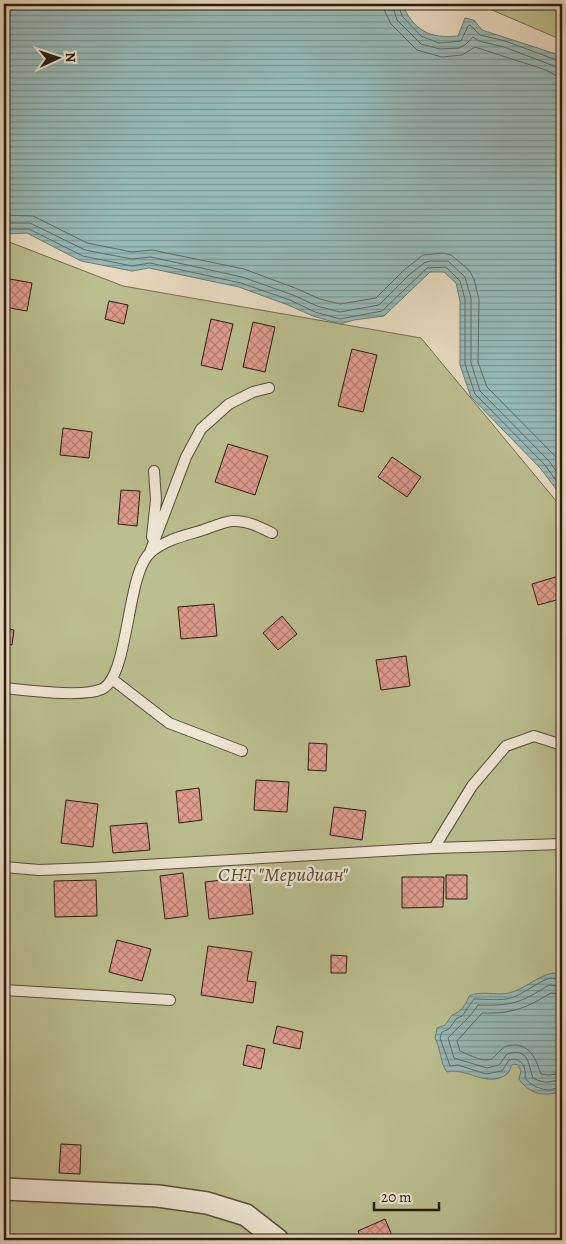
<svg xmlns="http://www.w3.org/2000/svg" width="566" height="1244" font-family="Alegreya,serif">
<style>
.garden{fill:#bbbe8e;stroke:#726e4f}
.water{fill:url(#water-rules);stroke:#6b7b74}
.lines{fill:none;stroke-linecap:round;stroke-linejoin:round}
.shore{stroke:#606b64;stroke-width:1}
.building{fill:url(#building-cross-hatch);stroke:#2a1d10}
.service-casing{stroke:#594c3c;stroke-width:12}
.minor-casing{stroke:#594c3c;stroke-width:24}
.service{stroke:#efe6d5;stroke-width:10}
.minor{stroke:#efe6d5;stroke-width:21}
.labels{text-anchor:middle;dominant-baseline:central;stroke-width:4.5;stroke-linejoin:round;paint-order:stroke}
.park-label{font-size:20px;font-style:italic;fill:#564d36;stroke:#efe6d5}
</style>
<defs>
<pattern id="water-rules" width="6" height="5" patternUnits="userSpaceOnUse" patternTransform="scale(1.25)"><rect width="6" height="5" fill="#97b9b7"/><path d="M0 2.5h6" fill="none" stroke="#7b9693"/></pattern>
<pattern id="building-cross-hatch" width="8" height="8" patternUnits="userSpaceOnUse" patternTransform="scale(1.25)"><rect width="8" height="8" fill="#df9b8d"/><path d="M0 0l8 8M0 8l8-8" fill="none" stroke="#b57e72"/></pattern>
</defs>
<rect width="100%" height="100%" fill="#e7d9bf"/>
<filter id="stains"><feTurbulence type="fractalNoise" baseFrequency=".004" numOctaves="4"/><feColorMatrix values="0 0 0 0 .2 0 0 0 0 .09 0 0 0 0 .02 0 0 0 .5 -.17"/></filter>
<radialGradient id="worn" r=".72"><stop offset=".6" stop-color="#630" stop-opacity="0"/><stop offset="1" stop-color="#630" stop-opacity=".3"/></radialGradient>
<!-- garden -->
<path class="garden" d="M 478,4 L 562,4 L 562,40 Z
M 4,240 L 123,286 L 421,338 L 562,508 L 562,1240 L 4,1240 Z"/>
<!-- water -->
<path class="water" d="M 4,4 L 402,4 C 414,31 430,39 458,36 L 465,18 L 474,20 L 482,30 L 556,54 L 562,59 L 562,497 L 541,469 L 471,397 L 460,365 L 460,301 L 456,283 L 444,272 L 430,272 L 384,316 L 354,320 L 340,324 L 313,316 L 288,305 L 239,287 L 149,268 L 132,271 L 81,261 L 27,233 L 4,234 Z
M 553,973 L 562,976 L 562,1091 C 545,1097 530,1095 519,1079 L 521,1071 L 518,1065 L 513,1064 C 510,1067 510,1072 507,1074 C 487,1089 468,1067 447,1072 C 440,1063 441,1049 435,1038 L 437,1028 L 445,1025 L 452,1015 C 461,1012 466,1005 469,996 C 481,990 496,996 509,993 C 525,989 537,976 553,973 Z"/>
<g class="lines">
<!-- shore -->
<path class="shore" d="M 384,4 L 385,12 L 391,24 L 417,50 L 442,57 L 462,55 L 475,47 L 546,70 L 555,75 L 562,76
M 392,4 L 397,20 L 421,44 L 440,49 L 459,48 L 465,45 L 473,37 L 479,41 L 504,47 L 562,69
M 398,4 L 402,16 L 421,36 L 439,43 L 461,41 L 468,26 L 470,25 L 480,35 L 505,41 L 562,62
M 4,215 L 33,216 L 87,243 L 132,252 L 152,250 L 244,269 L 295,288 L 320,299 L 340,304 L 376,298 L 404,270 L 423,255 L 443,253 L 451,255 L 469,270 L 474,279 L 479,300 L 478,362 L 487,387 L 554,455 L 562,466
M 4,223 L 30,223 L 85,250 L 132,259 L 151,257 L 242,277 L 293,295 L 317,306 L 340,312 L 379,305 L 409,275 L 424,263 L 430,261 L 448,261 L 465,277 L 471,298 L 471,363 L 480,391 L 549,461 L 562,479
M 4,229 L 29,229 L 83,256 L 132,266 L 150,263 L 241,283 L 290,300 L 315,312 L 340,319 L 382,311 L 427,268 L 446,267 L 460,281 L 465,299 L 465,364 L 475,394 L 545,465 L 562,489
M 562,981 C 558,980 554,978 551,978 C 542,979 522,995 511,998 C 499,1001 487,999 474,999 L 462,1016 L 456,1019 L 449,1029 L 442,1032 L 440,1038 L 450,1066 L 458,1065 L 486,1074 L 502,1071 L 509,1060 L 514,1059 C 524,1061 526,1069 525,1078 C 530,1085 541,1090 550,1090 C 554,1089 558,1087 562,1087
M 562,987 L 549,985 C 520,1003 512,1006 478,1005 C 470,1018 458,1027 448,1038 L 454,1058 L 487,1068 L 499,1065 L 507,1054 C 530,1047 528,1065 533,1078 C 547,1085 548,1081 562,1080
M 562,994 L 551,993 C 526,1008 512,1014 482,1013 L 457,1041 L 460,1051 C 467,1054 479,1060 486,1060 C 495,1060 496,1053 502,1049 C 506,1045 511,1045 517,1045 C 533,1048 536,1061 541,1074 L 549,1075 L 562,1073"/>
</g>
<!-- building -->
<path class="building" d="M 4,278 L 32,283 L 27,311 L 4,307 Z
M 109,301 L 128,305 L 124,324 L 105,319 Z
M 211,319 L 233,324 L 222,370 L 201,365 Z
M 253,322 L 275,327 L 265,372 L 243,367 Z
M 352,349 L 377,355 L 363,412 L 338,406 Z
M 63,428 L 92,432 L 89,458 L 60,455 Z
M 228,444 L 268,456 L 255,495 L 215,482 Z
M 392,457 L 421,477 L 407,497 L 378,477 Z
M 121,490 L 140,491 L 137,526 L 118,524 Z
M 562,575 L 562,608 L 560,599 L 538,605 L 532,584 Z
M 214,604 L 217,636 L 181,639 L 178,607 Z
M 282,616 L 297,634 L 278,650 L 263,633 Z
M 4,628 L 14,630 L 12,645 L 4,643 Z
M 406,656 L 410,686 L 381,690 L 376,660 Z
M 309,743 L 327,744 L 326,771 L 308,770 Z
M 256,780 L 289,782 L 287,812 L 254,810 Z
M 199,788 L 202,820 L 179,823 L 176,791 Z
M 66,800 L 98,804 L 93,847 L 61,843 Z
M 334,807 L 366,811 L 362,840 L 330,835 Z
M 147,823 L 150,850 L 113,853 L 110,826 Z
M 183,873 L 188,916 L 165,919 L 160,876 Z
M 446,875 L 467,875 L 467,899 L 446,899 Z
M 249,877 L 253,914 L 209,919 L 205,882 Z
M 402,877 L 444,877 L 443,907 L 402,908 Z
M 96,880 L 97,916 L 55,917 L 54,881 Z
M 117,940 L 151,949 L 142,981 L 109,972 Z
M 208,946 L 252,952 L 247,981 L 256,982 L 253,1003 L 201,995 Z
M 331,955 L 347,956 L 346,973 L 331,973 Z
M 277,1026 L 303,1032 L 300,1049 L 273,1043 Z
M 247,1045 L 265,1049 L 261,1069 L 243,1065 Z
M 61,1144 L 81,1145 L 80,1174 L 59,1173 Z
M 385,1219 L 394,1240 L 362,1240 L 358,1231 Z"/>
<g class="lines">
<defs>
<path id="service" d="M 152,537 L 156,500 L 154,471
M 150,552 L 186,457 L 201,429 L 229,404 L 253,392 L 269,388
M 112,679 L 169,723 L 242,751
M 4,688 C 26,690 83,698 102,689 C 130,675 126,572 151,552 C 165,540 183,536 200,531 C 210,528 222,522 232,521 C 246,520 260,527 272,533
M 434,848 L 562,844
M 4,867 L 39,870 L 92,868 L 434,848 L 472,786 L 506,746 L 534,736 L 562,745
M 4,990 L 170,1000"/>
<path id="minor" d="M 4,1189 L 158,1196 L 207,1203 L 246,1215 L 278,1240"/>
</defs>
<!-- service casing -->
<use href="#service" class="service-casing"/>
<!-- minor casing -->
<use href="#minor" class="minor-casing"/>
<!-- service -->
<use href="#service" class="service"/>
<!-- minor -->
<use href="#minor" class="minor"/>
</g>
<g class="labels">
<!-- park labels -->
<g class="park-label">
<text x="283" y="874">СНТ "Меридиан"</text>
</g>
</g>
<!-- margin -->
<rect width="566" height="1244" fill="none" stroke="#e7d9bf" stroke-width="20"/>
<rect x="5" y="5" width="556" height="1234" fill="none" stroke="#2a1d10" stroke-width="2.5"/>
<rect x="10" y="10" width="546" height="1224" fill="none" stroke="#2a1d10"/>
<!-- north arrow -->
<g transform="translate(58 58) rotate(87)" stroke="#efe6d5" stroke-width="4" paint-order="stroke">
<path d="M0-4L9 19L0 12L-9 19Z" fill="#2a1d10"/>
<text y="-8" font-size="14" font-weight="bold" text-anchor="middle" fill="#2a1d10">N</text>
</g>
<!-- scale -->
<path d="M374 1202v8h65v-8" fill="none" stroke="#2a1d10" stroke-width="2.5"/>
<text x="381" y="1202" font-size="15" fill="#2a1d10" stroke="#efe6d5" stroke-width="4" paint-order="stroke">20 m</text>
<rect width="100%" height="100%" filter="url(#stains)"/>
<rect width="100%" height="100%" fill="url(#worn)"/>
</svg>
